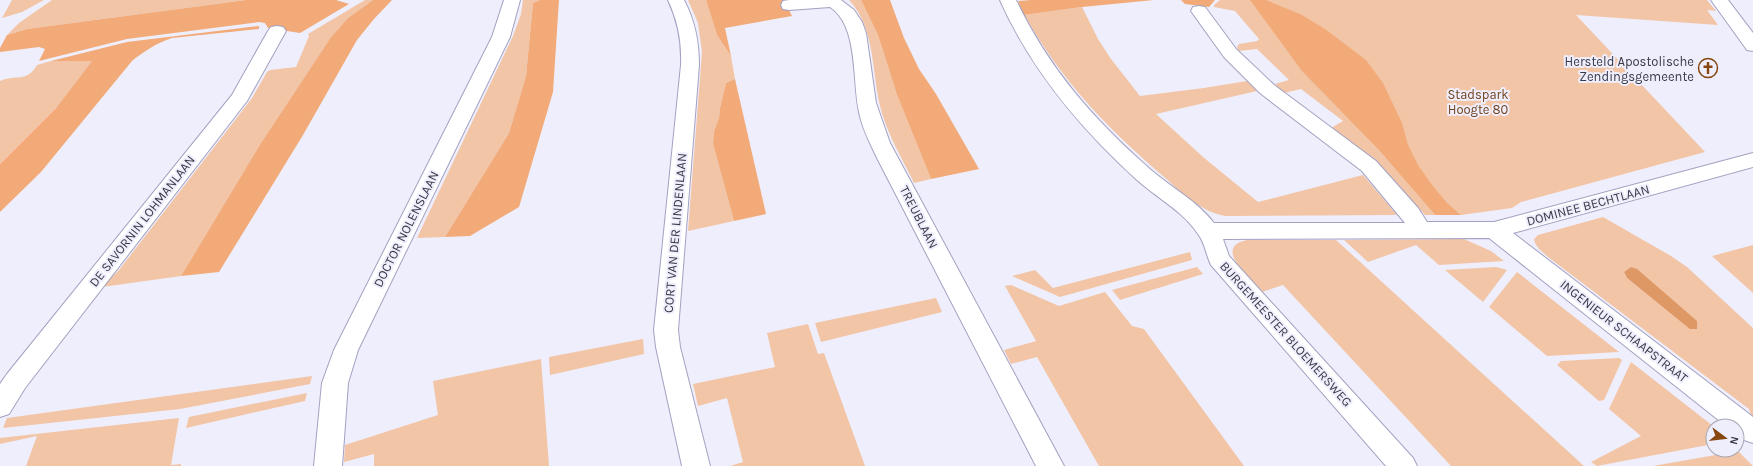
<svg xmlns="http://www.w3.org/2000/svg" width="1753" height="466" font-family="Karla,sans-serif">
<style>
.green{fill:#f2c5a6;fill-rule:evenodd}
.forest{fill:#f1aa78}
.water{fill:#de9866}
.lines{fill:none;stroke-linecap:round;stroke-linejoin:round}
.street-casing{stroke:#a2a1c1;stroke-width:2}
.street{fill:#fff;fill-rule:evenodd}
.labels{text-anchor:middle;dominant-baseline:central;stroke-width:4;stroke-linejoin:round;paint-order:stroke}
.poi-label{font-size:13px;fill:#3a3a48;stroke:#efeefc;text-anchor:end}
.park-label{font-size:13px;fill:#71421e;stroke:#efeefc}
.street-label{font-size:13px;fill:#3a3a48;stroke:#efeefc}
</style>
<rect width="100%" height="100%" fill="#efeefc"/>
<!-- green -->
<path class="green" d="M 12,0 L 44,0 L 22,12 L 2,18 Z
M 52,0 L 246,0 L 27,29 L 7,35 L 19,23 Z
M 365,0 L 373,0 L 348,18 L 331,37 L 261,143 L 181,276 L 102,287 L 119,270 L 232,124 L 252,98 L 267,72 L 270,70 L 296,67 L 309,36 L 308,34 Z
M 523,0 L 540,0 L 533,3 L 526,76 L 509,133 L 445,237 L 417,238 L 513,36 L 521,14 Z
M 688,0 L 706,0 L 717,35 L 731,56 L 735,79 L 726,83 L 720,108 L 719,118 L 714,131 L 713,144 L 734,221 L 688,231 L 702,52 L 698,23 Z
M 849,0 L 861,0 L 878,35 L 897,95 L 931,179 L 914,183 C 903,160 889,137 882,113 C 871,77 877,30 849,0 Z
M 1220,0 L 1707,0 L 1716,11 L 1707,10 L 1718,25 L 1576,15 L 1705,152 L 1521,202 L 1512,208 L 1461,215 L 1377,148 L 1435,215 L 1425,215 L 1380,165 L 1331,128 L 1343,121 L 1301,89 L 1284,93 L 1275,84 L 1289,80 L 1257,49 L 1239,51 L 1237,47 L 1239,44 L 1257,41 L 1259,39 L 1235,11 L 1214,7 L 1214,5 Z
M 1082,7 L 1098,39 L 1111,59 L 1140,96 L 1204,88 L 1247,81 L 1257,91 L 1156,114 L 1203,157 L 1258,202 L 1363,175 L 1397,215 L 1226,216 C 1202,213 1181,192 1163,176 C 1105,126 1063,82 1024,15 Z
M 51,61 L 92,61 L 56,108 L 0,164 L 0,81 C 16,74 27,83 37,65 Z
M 1603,217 L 1671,256 L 1687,267 L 1753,328 L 1753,421 L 1749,409 L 1548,257 L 1539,249 L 1535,243 L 1534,239 L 1538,235 ZM 1631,267 L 1697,329 L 1690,328 L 1627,278 L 1624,272 Z
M 1464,239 L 1491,251 L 1504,261 L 1439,265 L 1416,245 L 1368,262 L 1344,240 Z
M 1247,240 L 1336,240 L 1584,466 L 1451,466 L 1283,285 L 1262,292 C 1250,278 1212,247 1247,240 Z
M 1753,245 L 1753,293 L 1712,256 Z
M 1190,252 L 1192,260 L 1060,297 L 1012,276 L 1035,270 L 1053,288 Z
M 1197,267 L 1203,274 L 1120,300 L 1112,290 Z
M 1496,267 L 1507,270 L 1483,302 L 1445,270 Z
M 1517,272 L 1619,352 L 1547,356 L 1489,307 Z
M 1011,285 L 1059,306 L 1105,292 L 1132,326 L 1144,329 L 1244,466 L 1099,466 L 1037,357 L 1011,364 L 1004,350 L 1036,341 L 1005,286 Z
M 936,298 L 942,312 L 821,342 L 815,323 Z
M 808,324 L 818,354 L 824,353 L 865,466 L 730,466 L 743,462 L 727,398 L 698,406 L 693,384 L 775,367 L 767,333 Z
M 643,339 L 644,354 L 550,375 L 549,357 Z
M 1619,358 L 1622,360 L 1604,400 L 1599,401 L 1557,365 L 1561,361 Z
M 541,359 L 549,466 L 374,466 L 374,454 L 344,462 L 345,445 L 438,415 L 433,381 Z
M 1631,362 L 1713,426 L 1713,444 L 1597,466 L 1591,462 L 1641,436 L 1609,409 Z
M 312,376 L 310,384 L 180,409 L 3,428 L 7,418 Z
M 307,393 L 305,401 L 186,428 L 189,417 Z
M 179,418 L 171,465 L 181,464 L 181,466 L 26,466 L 37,436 L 0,444 L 0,438 Z
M 1738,451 L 1753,466 L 1653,466 Z"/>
<!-- forest -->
<path class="forest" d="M 246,0 L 336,0 L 349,4 L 300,33 L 268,28 L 265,23 L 259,22 L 127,39 L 39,61 L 45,49 L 39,47 L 0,52 L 0,48 L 7,35 L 27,29 Z
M 373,0 L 392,0 L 374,19 L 357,40 L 303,135 L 219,272 L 181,276 L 261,143 L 331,37 L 348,18 Z
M 540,0 L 559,0 L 553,92 L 519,207 L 470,236 L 445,237 L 509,133 L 526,76 L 533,3 Z
M 706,0 L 784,0 L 792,16 L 725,28 L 731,56 L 717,35 Z
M 861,0 L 890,0 L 904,38 L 919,69 L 936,94 L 979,169 L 931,179 L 897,95 L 878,35 Z
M 1031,0 L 1154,0 L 1082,7 L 1024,15 L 1018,1 Z
M 1181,0 L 1215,0 L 1209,7 L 1185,4 Z
M 1250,0 L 1266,0 L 1302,15 L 1325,29 L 1366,60 L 1383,83 L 1402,123 L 1408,145 L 1418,165 L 1432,185 L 1447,203 L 1461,215 L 1435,215 L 1377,148 L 1302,71 Z
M 259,26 L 259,29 L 172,38 C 157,43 144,51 132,61 L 41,172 L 0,212 L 0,164 L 56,108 L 92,61 L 51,61 L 127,42 Z
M 735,79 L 766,214 L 734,221 L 713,144 L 714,131 L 719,118 L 720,108 L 726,83 Z"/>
<!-- water -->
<path class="water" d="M 1631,267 L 1637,269 L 1697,321 L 1697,329 L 1690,329 L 1627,278 L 1624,272 Z"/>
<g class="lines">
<defs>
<path id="street" d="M 504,0 L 520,0 L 510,37 L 358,350 L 348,383 L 342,466 L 314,466 L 322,383 L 334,350 L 492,37 Z
M 668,0 L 684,0 C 695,21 699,41 699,65 L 678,330 L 680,347 L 710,466 L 682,466 L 656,347 L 654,330 L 681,65 C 682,42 678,21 668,0 Z
M 789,0 L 841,0 L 854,10 L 862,22 L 866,33 L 876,103 L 890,143 L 1064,466 L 1036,466 L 877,158 C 870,143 862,128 859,112 C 852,81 859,26 830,7 L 789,10 L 783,9 L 781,5 L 783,1 Z
M 1000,0 L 1016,0 C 1049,69 1094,120 1151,170 C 1172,188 1197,201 1214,223 L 1405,223 L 1362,171 L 1260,93 L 1224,57 L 1191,11 L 1193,7 L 1199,6 L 1205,7 L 1236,49 L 1274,85 L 1376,161 L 1418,208 L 1427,222 L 1494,222 L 1753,153 L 1753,167 L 1513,233 L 1753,417 L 1753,443 L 1744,440 L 1737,435 L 1737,426 L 1726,426 L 1489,238 L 1223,239 L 1229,256 L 1413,458 L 1417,466 L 1386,466 L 1211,265 C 1206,255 1205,243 1198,234 C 1183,211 1157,198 1137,180 C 1080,128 1031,70 1000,0 Z
M 1711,0 L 1728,0 L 1753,33 L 1753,51 L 1747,50 Z
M 277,26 L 283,27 L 286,31 L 247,101 L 25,388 L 9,414 L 0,417 L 0,384 L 7,374 L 232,95 L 268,31 L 271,27 Z"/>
</defs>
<!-- street casing -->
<use href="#street" class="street-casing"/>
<!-- street -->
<use href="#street" class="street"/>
</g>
<!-- icons -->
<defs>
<symbol id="church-ring" viewBox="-11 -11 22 22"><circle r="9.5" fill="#efeefc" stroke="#87470e" stroke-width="1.5"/><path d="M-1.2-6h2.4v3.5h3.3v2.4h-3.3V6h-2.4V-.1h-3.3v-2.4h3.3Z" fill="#87470e"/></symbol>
</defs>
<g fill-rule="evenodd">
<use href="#church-ring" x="1697" y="57" width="22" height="22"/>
</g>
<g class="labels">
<!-- poi labels -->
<g class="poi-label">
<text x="1694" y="61">Hersteld Apostolische<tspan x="1694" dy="15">Zendingsgemeente</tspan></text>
</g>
<!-- park labels -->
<g class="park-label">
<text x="1478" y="94">Stadspark<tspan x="1478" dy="15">Hoogte 80</tspan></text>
</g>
<!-- street labels -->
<g class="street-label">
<text transform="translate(1588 205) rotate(-15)">DOMINEE BECHTLAAN</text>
<text transform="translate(919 217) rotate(63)">TREUBLAAN</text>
<text transform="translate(142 221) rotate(-52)">DE SAVORNIN LOHMANLAAN</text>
<text transform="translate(406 229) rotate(-63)">DOCTOR NOLENSLAAN</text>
<text transform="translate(675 233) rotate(-85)">CORT VAN DER LINDENLAAN</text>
<text transform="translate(1624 331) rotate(38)">INGENIEUR SCHAAPSTRAAT</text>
<text transform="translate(1286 334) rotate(48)">BURGEMEESTER BLOEMERSWEG</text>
</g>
</g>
<!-- north arrow -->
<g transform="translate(1725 438) rotate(105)"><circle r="19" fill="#efeefc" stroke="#a7a6b4"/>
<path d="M0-3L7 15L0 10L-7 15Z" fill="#87470e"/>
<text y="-6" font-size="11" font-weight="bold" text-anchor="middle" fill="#3a3a48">N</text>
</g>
</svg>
